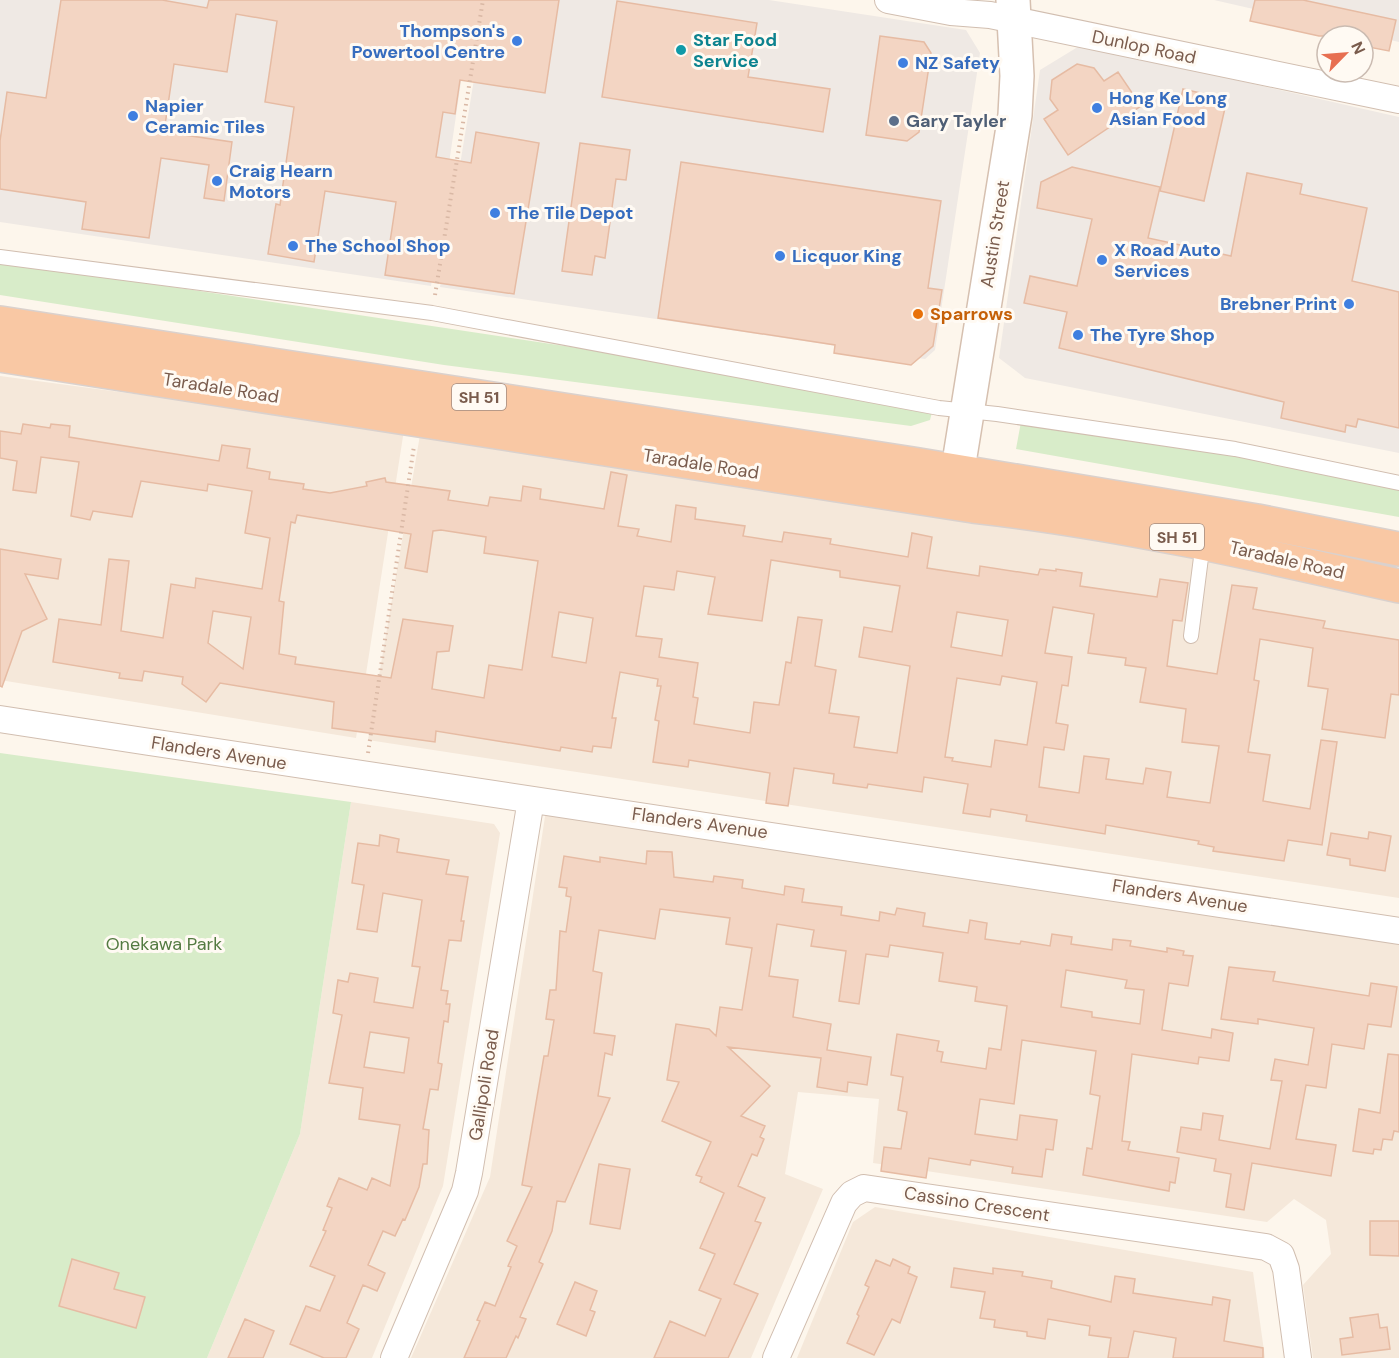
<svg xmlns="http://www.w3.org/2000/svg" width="1399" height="1358" font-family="'DM Sans',sans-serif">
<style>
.residential{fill:#f5e8da}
.industrial{fill:#efe9e4}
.green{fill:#d8ecc9}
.building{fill:#f3d5c3;stroke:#e6bba3;stroke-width:1.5;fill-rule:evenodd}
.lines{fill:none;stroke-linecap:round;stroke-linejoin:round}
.service-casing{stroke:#d1beb0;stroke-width:16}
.minor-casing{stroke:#d1beb0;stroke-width:28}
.secondary-casing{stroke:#d6c0b0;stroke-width:36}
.trunk-casing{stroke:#dad1cd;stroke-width:36}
.path{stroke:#d9b8a5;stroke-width:4;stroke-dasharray:1.5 4.5;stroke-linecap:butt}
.service{stroke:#fff;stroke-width:14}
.minor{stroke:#fff;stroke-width:26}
.secondary{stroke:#fff;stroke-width:33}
.trunk{stroke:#f9c8a4;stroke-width:33}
.shop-dot{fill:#3f7fe0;stroke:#fffaf3;stroke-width:2}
.culture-dot{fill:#0f9aa8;stroke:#fffaf3;stroke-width:2}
.service-dot{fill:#5c6f8a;stroke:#fffaf3;stroke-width:2}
.food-dot{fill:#e8710a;stroke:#fffaf3;stroke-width:2}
.labels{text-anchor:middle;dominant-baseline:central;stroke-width:6;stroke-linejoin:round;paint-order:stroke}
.shield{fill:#fffaf3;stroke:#a28b7f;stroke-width:1.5}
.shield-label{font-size:16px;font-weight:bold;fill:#7a5c4d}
.shop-label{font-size:18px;font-weight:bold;fill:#366cbe;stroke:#fffaf3;text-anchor:start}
.culture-label{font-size:18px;font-weight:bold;fill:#0d838f;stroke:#fffaf3;text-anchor:start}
.street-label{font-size:18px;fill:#7a5c4d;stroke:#fffaf3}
.service-label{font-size:18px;font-weight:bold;fill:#4e5e75;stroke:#fffaf3;text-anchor:start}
.food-label{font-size:18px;font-weight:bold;fill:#c56008;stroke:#fffaf3;text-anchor:start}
.park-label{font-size:18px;fill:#537a41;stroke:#fffaf3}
</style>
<rect width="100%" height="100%" fill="#fdf6ec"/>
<!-- residential -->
<path class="residential" d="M 0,376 L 404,430 L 356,738 L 0,680 Z
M 420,435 L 1217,557 L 1399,603 L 1399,898 L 368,740 Z
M 351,802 L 494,824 L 500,833 L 443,1186 L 372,1358 L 207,1358 L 300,1134 Z
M 546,810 L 1399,938 L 1399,1358 L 1313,1358 L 1303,1285 L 1331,1254 L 1326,1220 L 1294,1199 L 1267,1222 L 873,1163 L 879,1099 L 798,1092 L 785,1174 L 823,1189 L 751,1358 L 411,1358 L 490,1177 Z
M 875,1207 L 1253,1272 L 1265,1358 L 797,1358 L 853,1222 Z"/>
<!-- industrial -->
<path class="industrial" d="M 0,0 L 473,0 L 431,286 L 0,222 Z
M 487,0 L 769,0 L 966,30 L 980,53 L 935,350 L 925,359 L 440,287 Z
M 1214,0 L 1399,0 L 1399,42 Z
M 1081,45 L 1399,117 L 1399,453 L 1025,378 L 999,358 L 1040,70 Z"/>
<!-- green -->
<path class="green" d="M 0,261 L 911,398 L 932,412 L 930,420 L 911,426 L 444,365 L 0,295 Z
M 1023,411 L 1399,482 L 1399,517 L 1016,449 Z
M 0,753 L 351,802 L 300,1134 L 207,1358 L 0,1358 Z"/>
<!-- building -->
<path class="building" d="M 61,0 L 162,0 L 207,8 L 209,0 L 559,0 L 545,93 L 460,80 L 455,114 L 443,112 L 436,157 L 471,163 L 476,132 L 539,143 L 514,294 L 385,275 L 396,202 L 325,191 L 314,262 L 268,254 L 276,204 L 280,205 L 294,107 L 265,102 L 277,21 L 236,14 L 227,72 L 174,64 L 164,132 L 232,142 L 224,201 L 204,198 L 209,165 L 161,158 L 149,238 L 82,229 L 86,202 L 0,189 L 0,141 L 7,92 L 46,98 Z
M 1255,0 L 1303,0 L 1396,20 L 1389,51 L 1363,46 L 1363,36 L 1319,36 L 1250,21 Z
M 617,1 L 757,23 L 748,77 L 830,89 L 823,132 L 602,97 Z
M 880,36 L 924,42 L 931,53 L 919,132 L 907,141 L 866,135 Z
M 1077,64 L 1094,68 L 1104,81 L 1118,72 L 1141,106 L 1068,155 L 1044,119 L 1058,110 L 1050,99 L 1052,80 Z
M 1183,89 L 1227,99 L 1204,201 L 1160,191 Z
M 580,143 L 630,150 L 626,180 L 616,179 L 605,258 L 595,256 L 592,275 L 562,271 Z
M 681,162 L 941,201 L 928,288 L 942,290 L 933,346 L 911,365 L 834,353 L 835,345 L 658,318 Z
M 1072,167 L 1160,187 L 1148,238 L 1231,256 L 1247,173 L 1302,184 L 1300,194 L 1367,208 L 1352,281 L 1399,292 L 1399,428 L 1358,419 L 1356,427 L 1346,425 L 1345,432 L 1281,418 L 1284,402 L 1059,348 L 1067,312 L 1024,303 L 1030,276 L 1077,286 L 1092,219 L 1037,208 L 1041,182 Z
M 23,424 L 50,428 L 51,424 L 70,426 L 69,437 L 219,461 L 222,445 L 250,449 L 247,468 L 270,472 L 269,479 L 304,484 L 303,489 L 330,493 L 367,486 L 366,482 L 385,478 L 386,482 L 450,491 L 448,500 L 488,506 L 490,497 L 521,501 L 523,486 L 541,489 L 540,499 L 604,509 L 611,472 L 627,475 L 618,526 L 639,529 L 637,536 L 671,542 L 676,505 L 696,508 L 695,519 L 745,526 L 743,536 L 782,542 L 784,532 L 831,539 L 830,544 L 908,557 L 912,533 L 932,537 L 927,568 L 979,576 L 980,566 L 1038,575 L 1040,569 L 1056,571 L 1056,569 L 1082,573 L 1080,586 L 1157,597 L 1160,579 L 1188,583 L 1182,621 L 1173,620 L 1167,666 L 1217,674 L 1232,585 L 1257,588 L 1253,609 L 1325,621 L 1323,628 L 1399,640 L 1399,695 L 1391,694 L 1385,738 L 1322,729 L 1328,689 L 1308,686 L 1313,648 L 1260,639 L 1254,680 L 1259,681 L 1248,752 L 1270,755 L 1263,801 L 1310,809 L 1321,740 L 1337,742 L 1322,845 L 1288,840 L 1284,861 L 1213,851 L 1214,847 L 1198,844 L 1199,841 L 1106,825 L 1105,834 L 1026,821 L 1027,815 L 991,809 L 990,817 L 963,813 L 968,784 L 924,777 L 922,792 L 868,784 L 867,788 L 833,783 L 834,774 L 794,768 L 788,806 L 766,803 L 770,773 L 689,760 L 688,767 L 653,762 L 659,721 L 655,720 L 661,686 L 657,686 L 658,679 L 620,672 L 612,718 L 616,718 L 611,748 L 593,746 L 592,752 L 561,747 L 560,751 L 436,731 L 435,742 L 332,728 L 334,702 L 220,683 L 206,702 L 182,684 L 183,677 L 144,671 L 142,681 L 119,678 L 120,673 L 53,662 L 59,619 L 101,625 L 109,559 L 129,561 L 121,631 L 163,638 L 171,584 L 195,588 L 196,578 L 262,589 L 270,538 L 245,533 L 252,491 L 208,484 L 207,491 L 141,481 L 132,517 L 93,511 L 90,520 L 71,516 L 79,462 L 41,457 L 36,493 L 13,490 L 17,461 L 0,458 L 0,431 L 21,434 ZM 297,515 L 411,534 L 405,568 L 427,572 L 433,531 L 441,530 L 486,537 L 484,553 L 538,561 L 522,670 L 489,665 L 484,698 L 432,689 L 437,652 L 449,651 L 453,626 L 403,619 L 391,678 L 295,664 L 296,657 L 279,654 L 284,602 L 279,601 L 291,522 L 295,523 ZM 771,560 L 840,571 L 840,577 L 900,586 L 892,632 L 864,627 L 859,657 L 910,666 L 897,753 L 854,747 L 859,717 L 829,713 L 836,670 L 815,666 L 822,620 L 798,617 L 791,663 L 786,662 L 779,705 L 754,702 L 750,733 L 694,724 L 698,698 L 693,697 L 698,663 L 659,657 L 662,639 L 636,636 L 644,586 L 674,590 L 677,571 L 715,577 L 708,614 L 762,621 ZM 1053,607 L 1094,614 L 1088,653 L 1126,658 L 1125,665 L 1146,668 L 1140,702 L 1186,709 L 1182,742 L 1219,746 L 1210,803 L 1167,797 L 1171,772 L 1146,768 L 1143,784 L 1106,779 L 1109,759 L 1084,756 L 1079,793 L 1039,787 L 1044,747 L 1064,750 L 1068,725 L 1056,723 L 1062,685 L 1068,686 L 1072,657 L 1045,653 ZM 213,611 L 251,617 L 243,669 L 208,643 ZM 559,612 L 593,618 L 586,663 L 552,657 ZM 957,612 L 1008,620 L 1002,656 L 951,647 ZM 1002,676 L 1037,682 L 1027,745 L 995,740 L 991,767 L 952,761 L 953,758 L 945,757 L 957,678 L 1000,685 Z
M 0,549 L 61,559 L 58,579 L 25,574 L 47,619 L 22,631 L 2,687 L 0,686 Z
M 1369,832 L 1391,836 L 1385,871 L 1350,865 L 1350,859 L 1327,855 L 1331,833 L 1368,839 Z
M 380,835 L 399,839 L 397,852 L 449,860 L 446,874 L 468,877 L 461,921 L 464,921 L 461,941 L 449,940 L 441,990 L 448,991 L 446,1004 L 450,1004 L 448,1022 L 444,1021 L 438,1063 L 442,1064 L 438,1090 L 430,1089 L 423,1129 L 429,1130 L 427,1164 L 423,1164 L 419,1187 L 405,1220 L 403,1219 L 395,1236 L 383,1231 L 368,1265 L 385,1273 L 377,1291 L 363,1285 L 347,1323 L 359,1329 L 346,1358 L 324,1358 L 290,1344 L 306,1306 L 320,1311 L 335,1276 L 310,1266 L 326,1231 L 323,1230 L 332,1208 L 327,1206 L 339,1178 L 367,1190 L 372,1178 L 390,1186 L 400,1125 L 359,1119 L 363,1088 L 329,1083 L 342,1015 L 333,1013 L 338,980 L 348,982 L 350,973 L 378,978 L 374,1002 L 413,1008 L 420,967 L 412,966 L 422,900 L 383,893 L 377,932 L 357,929 L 364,885 L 352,883 L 358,843 L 379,846 ZM 370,1032 L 409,1038 L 404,1073 L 364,1067 Z
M 647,851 L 672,852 L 674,877 L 713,882 L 714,876 L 743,880 L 742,888 L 784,895 L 785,886 L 804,889 L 802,902 L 842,907 L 841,915 L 879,921 L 880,912 L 895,915 L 897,908 L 925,913 L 923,926 L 968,933 L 970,920 L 987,923 L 985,939 L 1020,944 L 1021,941 L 1050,946 L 1052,934 L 1072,937 L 1071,944 L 1112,950 L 1113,939 L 1131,941 L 1130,946 L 1167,952 L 1167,948 L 1184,951 L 1183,955 L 1193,956 L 1188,986 L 1169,983 L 1162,1030 L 1211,1038 L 1212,1029 L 1233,1033 L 1229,1061 L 1199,1057 L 1198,1064 L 1132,1054 L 1122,1141 L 1130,1142 L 1128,1150 L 1179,1158 L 1175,1183 L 1170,1182 L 1169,1191 L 1083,1175 L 1087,1148 L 1092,1149 L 1100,1096 L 1090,1094 L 1096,1051 L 1022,1040 L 1014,1104 L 980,1099 L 975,1134 L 1017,1140 L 1020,1115 L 1057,1120 L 1053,1150 L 1046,1149 L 1042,1177 L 1012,1173 L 1013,1167 L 971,1160 L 970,1165 L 929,1158 L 926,1178 L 881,1171 L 884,1147 L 901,1149 L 907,1112 L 898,1110 L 903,1077 L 891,1075 L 897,1034 L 939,1041 L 937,1051 L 943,1052 L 941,1062 L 986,1069 L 989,1048 L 1001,1050 L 1007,1006 L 975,1001 L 977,987 L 939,981 L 943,953 L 890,945 L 888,957 L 866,954 L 859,1004 L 839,1001 L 846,951 L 811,946 L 814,930 L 777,924 L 769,976 L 798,980 L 793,1017 L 831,1024 L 827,1050 L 871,1057 L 867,1085 L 848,1082 L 847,1092 L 817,1087 L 821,1058 L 728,1047 L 770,1086 L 741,1116 L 765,1126 L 760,1137 L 764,1139 L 757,1156 L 752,1154 L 738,1186 L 765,1198 L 755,1221 L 761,1223 L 734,1284 L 758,1294 L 728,1358 L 654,1358 L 670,1321 L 705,1336 L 721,1299 L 699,1290 L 715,1254 L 700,1248 L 724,1193 L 700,1182 L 702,1177 L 696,1175 L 711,1142 L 662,1121 L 679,1082 L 667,1080 L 676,1024 L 709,1029 L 716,1036 L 720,1007 L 742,1010 L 752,948 L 726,944 L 730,918 L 660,909 L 655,939 L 599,930 L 593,971 L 602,973 L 594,1033 L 615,1036 L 612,1055 L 605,1053 L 598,1096 L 610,1098 L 565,1202 L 557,1201 L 552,1231 L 539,1262 L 543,1264 L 520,1317 L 526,1319 L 518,1338 L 516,1336 L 506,1358 L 464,1358 L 480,1321 L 477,1320 L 485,1302 L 495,1306 L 511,1267 L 508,1266 L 517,1246 L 507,1241 L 532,1187 L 522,1185 L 544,1056 L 548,1056 L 554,1020 L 546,1019 L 550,990 L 556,990 L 560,931 L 566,932 L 571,897 L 566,896 L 567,888 L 559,887 L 564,856 L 600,862 L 600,857 L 646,864 ZM 1066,970 L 1127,980 L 1125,988 L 1144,990 L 1140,1024 L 1092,1017 L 1092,1012 L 1061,1007 Z
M 1229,967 L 1275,972 L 1273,981 L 1369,996 L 1371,983 L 1397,987 L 1391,1027 L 1368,1024 L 1364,1049 L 1332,1044 L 1326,1088 L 1306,1085 L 1296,1139 L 1336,1145 L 1331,1176 L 1252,1163 L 1244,1210 L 1226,1207 L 1231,1174 L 1214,1171 L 1216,1159 L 1177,1152 L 1181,1127 L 1201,1130 L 1203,1113 L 1223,1116 L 1219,1140 L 1270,1149 L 1282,1081 L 1271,1080 L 1275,1059 L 1308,1065 L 1314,1028 L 1258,1019 L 1258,1024 L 1221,1019 Z
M 1388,1054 L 1399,1055 L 1399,1132 L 1394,1131 L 1392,1140 L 1383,1139 L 1381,1150 L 1374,1149 L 1373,1154 L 1353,1151 L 1359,1109 L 1380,1113 Z
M 599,1164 L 630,1169 L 620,1229 L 590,1224 Z
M 1370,1221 L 1399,1221 L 1399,1256 L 1370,1255 Z
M 72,1259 L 119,1273 L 114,1289 L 145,1297 L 136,1328 L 59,1306 Z
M 893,1259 L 910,1267 L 908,1273 L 917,1277 L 900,1323 L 892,1319 L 874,1355 L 847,1343 L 859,1316 L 857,1314 L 869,1287 L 865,1285 L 876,1260 L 890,1266 Z
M 954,1268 L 993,1274 L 993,1268 L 1023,1272 L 1022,1276 L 1052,1281 L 1051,1288 L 1111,1302 L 1115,1276 L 1135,1279 L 1133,1293 L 1212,1305 L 1213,1297 L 1230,1300 L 1224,1341 L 1263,1348 L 1263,1358 L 1173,1358 L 1176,1338 L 1134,1331 L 1128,1358 L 1108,1358 L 1111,1338 L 1089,1335 L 1090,1326 L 1048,1319 L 1045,1339 L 1027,1336 L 1027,1332 L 994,1327 L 995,1320 L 980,1318 L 985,1292 L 951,1287 Z
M 575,1282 L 597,1291 L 590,1310 L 595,1312 L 586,1336 L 557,1324 Z
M 1378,1314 L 1380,1328 L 1387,1327 L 1390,1349 L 1342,1355 L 1340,1339 L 1353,1337 L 1350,1318 Z
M 245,1319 L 274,1331 L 263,1358 L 228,1358 Z"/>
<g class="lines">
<defs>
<path id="service" d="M 0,257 L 432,313 L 939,408 L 997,414 L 1235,449 L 1399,483
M 1191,636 L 1203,542"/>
<path id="minor" d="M 888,0 L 951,12 L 990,15 L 1399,100
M 0,719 C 466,791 933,856 1399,931
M 394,1358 L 465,1191 L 469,1173 L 531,800
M 776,1358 L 844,1203 L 852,1194 L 864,1188 L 1266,1247 L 1281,1255 L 1286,1269 L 1298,1358"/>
<path id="secondary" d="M 953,500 L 1015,115 L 1017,76 L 1013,0"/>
<path id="trunk" d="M 0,323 L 913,464 L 1257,521 L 1399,549
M 0,355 L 973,506 C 1118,522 1258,554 1399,586"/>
</defs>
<!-- service casing -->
<use href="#service" class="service-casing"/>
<!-- minor casing -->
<use href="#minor" class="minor-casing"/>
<!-- secondary casing -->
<use href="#secondary" class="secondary-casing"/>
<!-- trunk casing -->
<use href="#trunk" class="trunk-casing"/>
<!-- path -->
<path class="path" d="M 435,295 L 483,0
M 368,753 L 414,446"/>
<!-- service -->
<use href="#service" class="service"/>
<!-- minor -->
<use href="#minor" class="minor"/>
<!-- secondary -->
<use href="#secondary" class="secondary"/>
<!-- trunk -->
<use href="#trunk" class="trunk"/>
</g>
<!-- markers -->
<g class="shop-dot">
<circle cx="517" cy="41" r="6"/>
<circle cx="903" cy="63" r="6"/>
<circle cx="1097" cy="108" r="6"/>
<circle cx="133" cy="116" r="6"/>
<circle cx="217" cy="181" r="6"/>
<circle cx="495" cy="213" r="6"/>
<circle cx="293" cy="246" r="6"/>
<circle cx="780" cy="256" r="6"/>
<circle cx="1102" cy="260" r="6"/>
<circle cx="1349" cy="304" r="6"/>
<circle cx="1078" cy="335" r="6"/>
</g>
<circle class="culture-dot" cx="681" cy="50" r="6"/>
<circle class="service-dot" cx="894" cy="121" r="6"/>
<circle class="food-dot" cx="918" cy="314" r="6"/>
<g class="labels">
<!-- shield labels -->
<g class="shield">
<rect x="452" y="384" width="54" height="26" rx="4.5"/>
<rect x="1150" y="524" width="54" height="26" rx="4.5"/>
</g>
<g class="shield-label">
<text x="479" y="397">SH 51</text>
<text x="1177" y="537">SH 51</text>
</g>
<!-- shop labels -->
<g class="shop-label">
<text x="505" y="31" text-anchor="end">Thompson's<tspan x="505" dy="21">Powertool Centre</tspan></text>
<text x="915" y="63">NZ Safety</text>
<text x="1109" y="98">Hong Ke Long<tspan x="1109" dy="21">Asian Food</tspan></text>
<text x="145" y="106">Napier<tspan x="145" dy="21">Ceramic Tiles</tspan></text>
<text x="229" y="171">Craig Hearn<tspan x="229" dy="21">Motors</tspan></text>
<text x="507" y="213">The Tile Depot</text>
<text x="305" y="246">The School Shop</text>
<text x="1114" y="250">X Road Auto<tspan x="1114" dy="21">Services</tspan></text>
<text x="792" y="256">Licquor King</text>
<text x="1337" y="304" text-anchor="end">Brebner Print</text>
<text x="1090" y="335">The Tyre Shop</text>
</g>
<!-- culture labels -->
<g class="culture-label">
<text x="693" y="40">Star Food<tspan x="693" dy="21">Service</tspan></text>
</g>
<!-- street labels -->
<g class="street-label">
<text transform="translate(1144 47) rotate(12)">Dunlop Road</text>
<text transform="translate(995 234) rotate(-81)">Austin Street</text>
<text transform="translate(221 388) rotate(9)">Taradale Road</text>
<text transform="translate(701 464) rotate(9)">Taradale Road</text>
<text transform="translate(1287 560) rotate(13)">Taradale Road</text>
<text transform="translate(219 753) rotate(9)">Flanders Avenue</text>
<text transform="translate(700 823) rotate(8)">Flanders Avenue</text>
<text transform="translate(1180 896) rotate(9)">Flanders Avenue</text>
<text transform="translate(484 1085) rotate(-81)">Gallipoli Road</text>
<text transform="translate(977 1204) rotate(9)">Cassino Crescent</text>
</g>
<!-- service labels -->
<g class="service-label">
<text x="906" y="121">Gary Tayler</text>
</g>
<!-- food labels -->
<g class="food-label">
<text x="930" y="314">Sparrows</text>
</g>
<!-- park labels -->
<g class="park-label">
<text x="164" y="944">Onekawa Park</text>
</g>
</g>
<!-- north arrow -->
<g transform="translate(1345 54) rotate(65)"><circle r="28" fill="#fffaf3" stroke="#cabbb1" stroke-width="1.5"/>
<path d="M0-4.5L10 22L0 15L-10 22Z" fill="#e76f51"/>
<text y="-9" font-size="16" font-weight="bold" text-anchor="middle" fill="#7a5c4d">N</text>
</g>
</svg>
